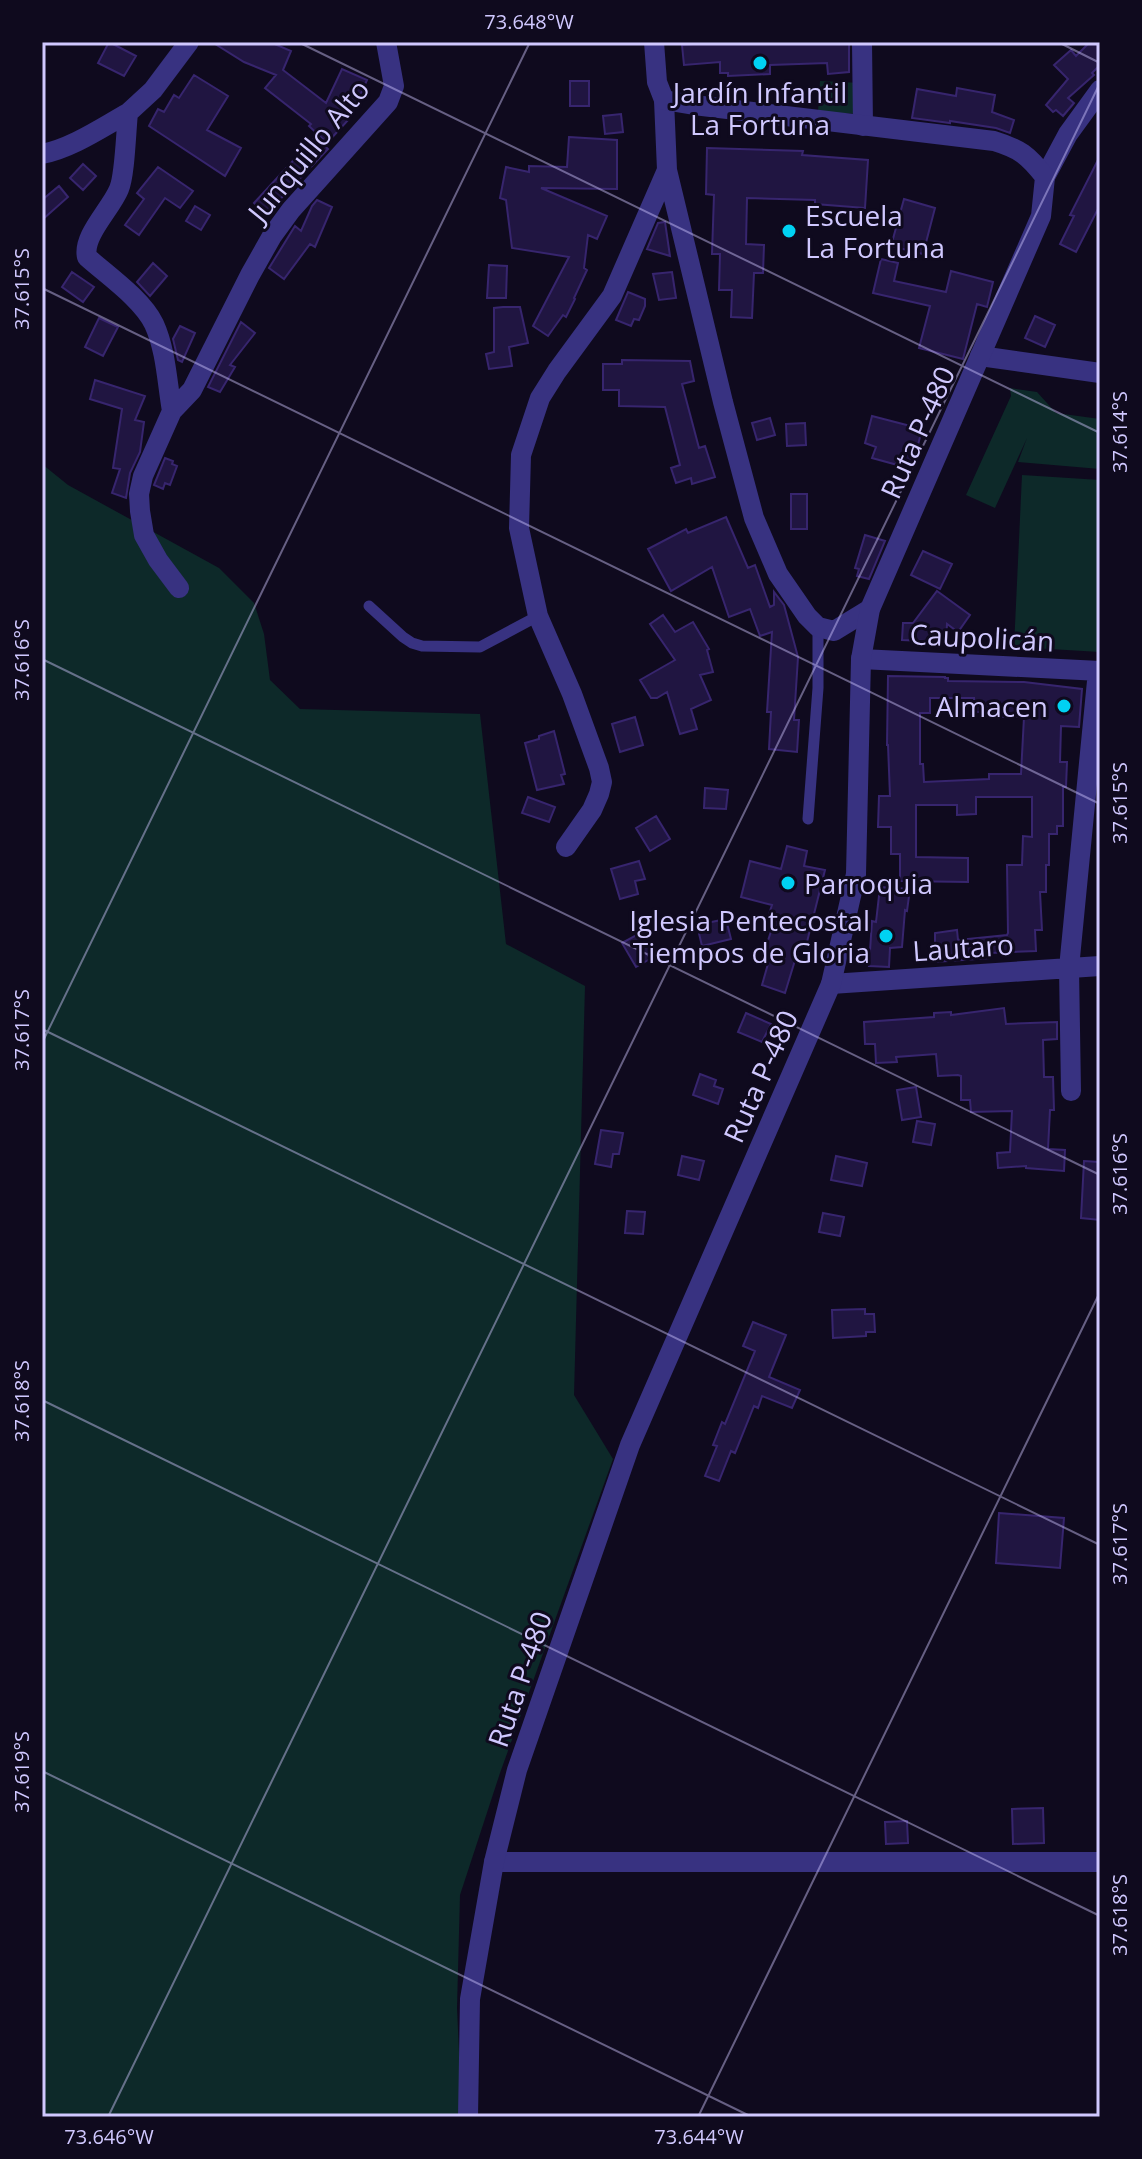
<svg xmlns="http://www.w3.org/2000/svg" width="1142" height="2159" font-family="'Open Sans',sans-serif">
<style>
.green{fill:#0d2929}
.building{fill:#201541;stroke:#37256e;stroke-width:2;fill-rule:evenodd}
.lines{fill:none;stroke-linecap:round;stroke-linejoin:round}
.service{stroke:#383281;stroke-width:11}
.minor{stroke:#383281;stroke-width:20}
.tertiary{stroke:#383281;stroke-width:20}
.ticks{fill:none;stroke:#d0c8ff;stroke-width:2;stroke-opacity:0.45}
.poi-dot{fill:#00d2f3;stroke:#0f0a1e;stroke-width:3}
.labels{text-anchor:middle;dominant-baseline:central;stroke-width:6;stroke-linejoin:round;paint-order:stroke}
.poi-label{font-size:28px;fill:#d0c8ff;stroke:#0f0a1e;text-anchor:start}
.street-label{font-size:28px;fill:#d0c8ff;stroke:#0f0a1e}
.neatline{fill:none;stroke:#d0c8ff;stroke-width:3}
.ticks-label{font-size:20px;text-anchor:middle;fill:#d0c8ff}
</style>
<rect width="100%" height="100%" fill="#0f0a1e"/>
<!-- green -->
<path class="green" d="M 820,81 L 861,83 L 860,114 L 818,112 Z
M 1010,388 L 1037,392 L 1056,413 L 1100,419 L 1100,469 L 1018,462 L 1027,438 L 995,508 L 966,495 L 1011,396 Z
M 42,464 L 68,485 L 219,568 L 254,603 L 264,634 L 270,680 L 300,709 L 480,714 L 506,944 L 585,986 L 574,1395 L 613,1459 L 500,1773 L 460,1895 L 457,2008 L 462,2117 L 42,2117 Z
M 1022,475 L 1100,480 L 1100,652 L 1014,647 Z"/>
<!-- building -->
<path class="building" d="M 109,42 L 136,56 L 124,76 L 98,63 Z
M 212,42 L 270,42 L 291,51 L 283,70 L 326,103 L 342,69 L 367,80 L 350,118 L 327,143 L 309,126 L 311,124 L 265,88 L 276,75 L 244,62 Z
M 715,42 L 849,42 L 849,72 L 828,74 L 827,63 L 770,65 L 770,74 L 728,76 L 728,73 L 720,73 L 720,62 L 684,65 L 682,45 Z
M 1090,42 L 1100,42 L 1100,65 L 1092,73 L 1094,75 L 1068,98 L 1074,103 L 1063,116 L 1056,110 L 1053,112 L 1046,105 L 1068,79 L 1054,65 L 1071,50 L 1076,56 Z
M 194,75 L 228,96 L 207,130 L 241,148 L 225,176 L 149,126 L 158,109 L 164,112 L 174,95 L 179,98 Z
M 570,81 L 589,81 L 589,106 L 570,106 Z
M 957,88 L 995,95 L 992,112 L 1014,120 L 1010,133 L 996,128 L 950,121 L 950,123 L 912,118 L 917,89 L 956,96 Z
M 621,114 L 623,132 L 605,134 L 603,116 Z
M 315,137 L 328,149 L 266,214 L 254,203 Z
M 569,137 L 617,140 L 617,189 L 541,188 L 607,216 L 597,239 L 588,235 L 584,268 L 587,270 L 574,298 L 575,299 L 566,317 L 563,315 L 548,336 L 533,326 L 569,257 L 512,248 L 506,200 L 500,198 L 506,167 L 529,172 L 529,166 L 567,167 Z
M 707,148 L 803,151 L 802,155 L 868,160 L 865,208 L 815,204 L 815,200 L 747,198 L 746,244 L 764,245 L 763,273 L 754,273 L 752,318 L 731,317 L 732,290 L 719,290 L 720,254 L 712,254 L 714,195 L 706,194 Z
M 1100,156 L 1100,205 L 1076,252 L 1060,244 L 1074,216 L 1070,215 Z
M 83,164 L 96,176 L 83,190 L 70,178 Z
M 158,167 L 193,191 L 180,208 L 165,198 L 139,235 L 125,225 L 144,199 L 137,193 Z
M 59,186 L 68,197 L 42,220 L 42,200 Z
M 904,199 L 935,208 L 923,254 L 891,246 Z
M 317,200 L 332,207 L 315,247 L 310,244 L 284,279 L 269,268 L 295,226 L 301,231 L 312,206 Z
M 195,206 L 210,215 L 201,230 L 186,221 Z
M 665,222 L 670,256 L 647,249 L 658,223 Z
M 881,259 L 898,263 L 894,281 L 946,292 L 951,271 L 993,282 L 987,307 L 977,304 L 963,359 L 919,348 L 930,306 L 873,293 Z
M 153,263 L 167,276 L 150,296 L 137,282 Z
M 489,265 L 507,266 L 506,298 L 487,298 Z
M 72,272 L 94,287 L 83,302 L 62,287 Z
M 672,272 L 676,298 L 659,300 L 653,274 Z
M 628,292 L 645,299 L 645,306 L 639,320 L 634,319 L 631,326 L 616,320 Z
M 503,307 L 520,307 L 528,343 L 509,347 L 512,366 L 489,369 L 486,354 L 494,352 L 494,308 Z
M 1035,316 L 1055,325 L 1045,347 L 1025,338 Z
M 99,318 L 118,327 L 103,356 L 85,347 Z
M 241,322 L 255,333 L 230,365 L 235,367 L 220,392 L 208,387 Z
M 180,326 L 195,333 L 182,362 L 178,360 L 173,339 Z
M 622,360 L 690,361 L 694,381 L 682,384 L 699,448 L 705,446 L 715,477 L 692,484 L 691,478 L 676,483 L 671,468 L 680,465 L 665,407 L 619,406 L 619,390 L 603,390 L 603,364 L 622,364 Z
M 95,380 L 145,396 L 135,420 L 144,422 L 140,452 L 130,473 L 126,498 L 112,493 L 120,469 L 113,468 L 122,409 L 90,399 Z
M 872,416 L 922,429 L 912,469 L 872,458 L 876,447 L 865,443 Z
M 770,418 L 775,435 L 757,440 L 752,423 Z
M 805,423 L 806,445 L 787,446 L 786,424 Z
M 165,458 L 173,461 L 172,464 L 177,466 L 170,485 L 165,483 L 163,489 L 154,485 Z
M 791,494 L 807,494 L 807,529 L 791,529 Z
M 726,517 L 748,568 L 755,565 L 770,607 L 774,605 L 774,592 L 784,605 L 798,657 L 794,720 L 799,720 L 797,752 L 769,749 L 771,712 L 767,712 L 772,632 L 760,636 L 750,609 L 729,617 L 712,567 L 671,591 L 648,549 L 686,529 L 688,533 Z
M 865,535 L 885,541 L 869,579 L 857,576 L 859,569 L 855,568 Z
M 923,551 L 952,564 L 940,589 L 911,575 Z
M 937,591 L 970,615 L 958,632 L 947,624 L 946,642 L 902,640 L 903,623 L 913,623 Z
M 663,615 L 675,632 L 693,622 L 709,649 L 707,650 L 713,672 L 700,675 L 711,700 L 691,709 L 697,729 L 680,734 L 667,692 L 657,698 L 651,698 L 640,680 L 675,660 L 650,624 Z
M 888,676 L 945,677 L 945,678 L 948,678 L 948,681 L 1024,682 L 1082,689 L 1079,727 L 1061,726 L 1060,762 L 1067,762 L 1066,787 L 1063,787 L 1063,826 L 1057,826 L 1057,834 L 1049,834 L 1049,865 L 1046,865 L 1046,892 L 1040,892 L 1042,930 L 1035,930 L 1036,951 L 990,953 L 990,958 L 935,962 L 935,933 L 957,930 L 958,940 L 1007,935 L 1008,933 L 1007,865 L 1022,865 L 1023,836 L 1032,837 L 1032,797 L 976,797 L 976,814 L 957,815 L 957,805 L 916,805 L 916,857 L 968,858 L 968,882 L 900,881 L 900,854 L 891,854 L 891,827 L 878,827 L 879,796 L 890,796 L 888,745 L 887,745 ZM 930,698 L 974,698 L 974,712 L 984,712 L 984,717 L 1024,717 L 1021,774 L 989,774 L 989,779 L 924,782 L 923,764 L 920,764 L 920,713 L 930,713 Z
M 635,717 L 643,745 L 620,752 L 612,724 Z
M 554,731 L 565,774 L 561,775 L 564,784 L 537,790 L 525,743 L 539,739 L 539,736 Z
M 705,788 L 728,790 L 726,809 L 704,808 Z
M 528,797 L 555,807 L 549,822 L 522,813 Z
M 656,816 L 670,839 L 650,851 L 636,828 Z
M 787,846 L 807,851 L 804,866 L 825,870 L 806,946 L 800,944 L 785,993 L 762,985 L 768,964 L 761,962 L 776,916 L 769,914 L 772,905 L 741,897 L 750,861 L 781,869 Z
M 639,861 L 645,879 L 635,881 L 638,894 L 620,899 L 611,869 Z
M 880,887 L 910,889 L 907,911 L 905,910 L 902,947 L 890,948 L 889,967 L 869,966 L 872,921 L 876,922 Z
M 726,919 L 731,939 L 702,946 L 697,925 Z
M 642,932 L 652,951 L 647,954 L 650,959 L 636,967 L 622,943 Z
M 1004,1008 L 1006,1024 L 1057,1022 L 1057,1039 L 1043,1040 L 1044,1077 L 1053,1077 L 1054,1110 L 1050,1110 L 1048,1149 L 1065,1150 L 1064,1171 L 1026,1168 L 1026,1166 L 998,1168 L 997,1153 L 1010,1152 L 1012,1111 L 971,1112 L 970,1100 L 961,1100 L 961,1076 L 958,1075 L 938,1076 L 936,1054 L 896,1057 L 897,1062 L 876,1063 L 875,1044 L 865,1044 L 864,1022 L 934,1017 L 934,1013 L 951,1012 L 951,1015 Z
M 746,1013 L 771,1024 L 762,1042 L 738,1032 Z
M 700,1074 L 716,1080 L 714,1086 L 723,1089 L 718,1104 L 693,1095 Z
M 916,1087 L 921,1117 L 902,1120 L 897,1090 Z
M 917,1121 L 935,1124 L 931,1145 L 913,1142 Z
M 601,1130 L 623,1133 L 619,1154 L 613,1154 L 611,1167 L 595,1164 Z
M 682,1156 L 704,1161 L 699,1180 L 678,1175 Z
M 836,1156 L 867,1163 L 862,1186 L 831,1180 Z
M 1084,1161 L 1099,1162 L 1100,1220 L 1081,1218 Z
M 627,1211 L 645,1212 L 643,1234 L 625,1233 Z
M 823,1213 L 844,1217 L 840,1236 L 819,1232 Z
M 865,1309 L 865,1314 L 874,1314 L 875,1332 L 866,1332 L 866,1336 L 833,1338 L 832,1310 Z
M 753,1322 L 786,1335 L 769,1377 L 800,1390 L 792,1408 L 762,1396 L 758,1408 L 754,1406 L 735,1453 L 731,1451 L 719,1481 L 705,1476 L 717,1446 L 713,1445 L 722,1422 L 725,1424 L 755,1351 L 743,1346 Z
M 999,1513 L 1064,1518 L 1060,1568 L 996,1563 Z
M 1043,1808 L 1044,1843 L 1013,1844 L 1012,1809 Z
M 907,1821 L 908,1843 L 886,1844 L 885,1822 Z"/>
<g class="lines">
<!-- service -->
<path class="service" d="M 369,606 L 403,637 L 412,643 L 422,646 L 480,647 L 538,616
M 808,819 L 818,688 L 818,627"/>
<!-- minor -->
<path class="minor" d="M 862,42 L 863,126
M 664,100 L 667,170 L 723,402 L 754,518 L 778,574 L 807,616 L 818,627 L 834,631 L 870,609
M 42,154 C 72,148 101,128 128,113
M 1045,177 L 1068,134 L 1100,90
M 980,356 L 1100,373
M 172,411 C 167,382 166,350 154,324 C 142,299 107,275 87,257 C 82,236 111,209 119,189 C 125,175 126,131 128,113 L 153,90 L 189,42
M 179,588 L 158,560 L 144,535 L 140,511 L 139,494 L 143,476 L 172,411 L 192,390 L 250,275 L 272,236 L 291,210 L 388,102 L 394,86 L 386,42
M 861,659 L 1100,671
M 566,847 L 592,810 L 599,794 L 602,782 L 599,768 L 572,694 L 538,616 L 519,528 L 521,455 L 540,398 L 557,371 L 612,296 L 667,170
M 831,984 L 1100,966
M 1071,1091 L 1069,968 L 1098,671
M 494,1862 L 1100,1862"/>
<!-- tertiary -->
<path class="tertiary" d="M 468,2117 L 470,1999 L 494,1862 L 517,1770 L 630,1445 L 831,984 L 856,874 L 861,659 L 870,609 L 1041,216 L 1045,177 C 1028,155 1020,149 994,141 L 694,105 L 664,100 L 657,82 L 654,42"/>
</g>
<!-- ticks -->
<path class="ticks" d="M 298,42 L 1100,433M 1058,42 L 1100,63M 42,288 L 1100,804M 42,659 L 1100,1175M 42,1029 L 1100,1545M 42,1043 L 530,42M 42,1400 L 1100,1916M 42,1771 L 752,2117M 108,2117 L 1100,83M 698,2117 L 1100,1292"/>
<!-- markers -->
<g class="poi-dot">
<circle cx="760" cy="63" r="8"/>
<circle cx="789" cy="231" r="8"/>
<circle cx="1064" cy="706" r="8"/>
<circle cx="788" cy="883" r="8"/>
<circle cx="886" cy="936" r="8"/>
</g>
<g class="labels">
<!-- poi labels -->
<g class="poi-label">
<text x="760" y="92" text-anchor="middle">Jardín Infantil<tspan x="760" dy="32">La Fortuna</tspan></text>
<text x="805" y="215">Escuela<tspan x="805" dy="32">La Fortuna</tspan></text>
<text x="1048" y="706" text-anchor="end">Almacen</text>
<text x="804" y="883">Parroquia</text>
<text x="870" y="920" text-anchor="end">Iglesia Pentecostal<tspan x="870" dy="32">Tiempos de Gloria</tspan></text>
</g>
<!-- street labels -->
<g class="street-label">
<text transform="translate(308 150) rotate(-51)">Junquillo Alto</text>
<text transform="translate(917 432) rotate(-66)">Ruta P-480</text>
<text transform="translate(982 637) rotate(3)">Caupolicán</text>
<text transform="translate(963 947) rotate(-4)">Lautaro</text>
<text transform="translate(760 1076) rotate(-66)">Ruta P-480</text>
<text transform="translate(519 1679) rotate(-71)">Ruta P-480</text>
</g>
</g>
<!-- border -->
<rect width="1142" height="2159" fill="none" stroke="#0f0a1e" stroke-width="88"/>
<rect x="44" y="44" width="1054" height="2071" class="neatline"/>
<g class="ticks-label">
<text x="529" y="29">73.648°W</text>
<text transform="translate(22 289) rotate(-90)" y="7">37.615°S</text>
<text transform="translate(1120 432) rotate(-90)" y="7">37.614°S</text>
<text transform="translate(22 660) rotate(-90)" y="7">37.616°S</text>
<text transform="translate(1120 803) rotate(-90)" y="7">37.615°S</text>
<text transform="translate(22 1030) rotate(-90)" y="7">37.617°S</text>
<text transform="translate(1120 1174) rotate(-90)" y="7">37.616°S</text>
<text transform="translate(22 1401) rotate(-90)" y="7">37.618°S</text>
<text transform="translate(1120 1544) rotate(-90)" y="7">37.617°S</text>
<text transform="translate(22 1772) rotate(-90)" y="7">37.619°S</text>
<text transform="translate(1120 1915) rotate(-90)" y="7">37.618°S</text>
<text x="109" y="2144">73.646°W</text>
<text x="699" y="2144">73.644°W</text>
</g>
</svg>
